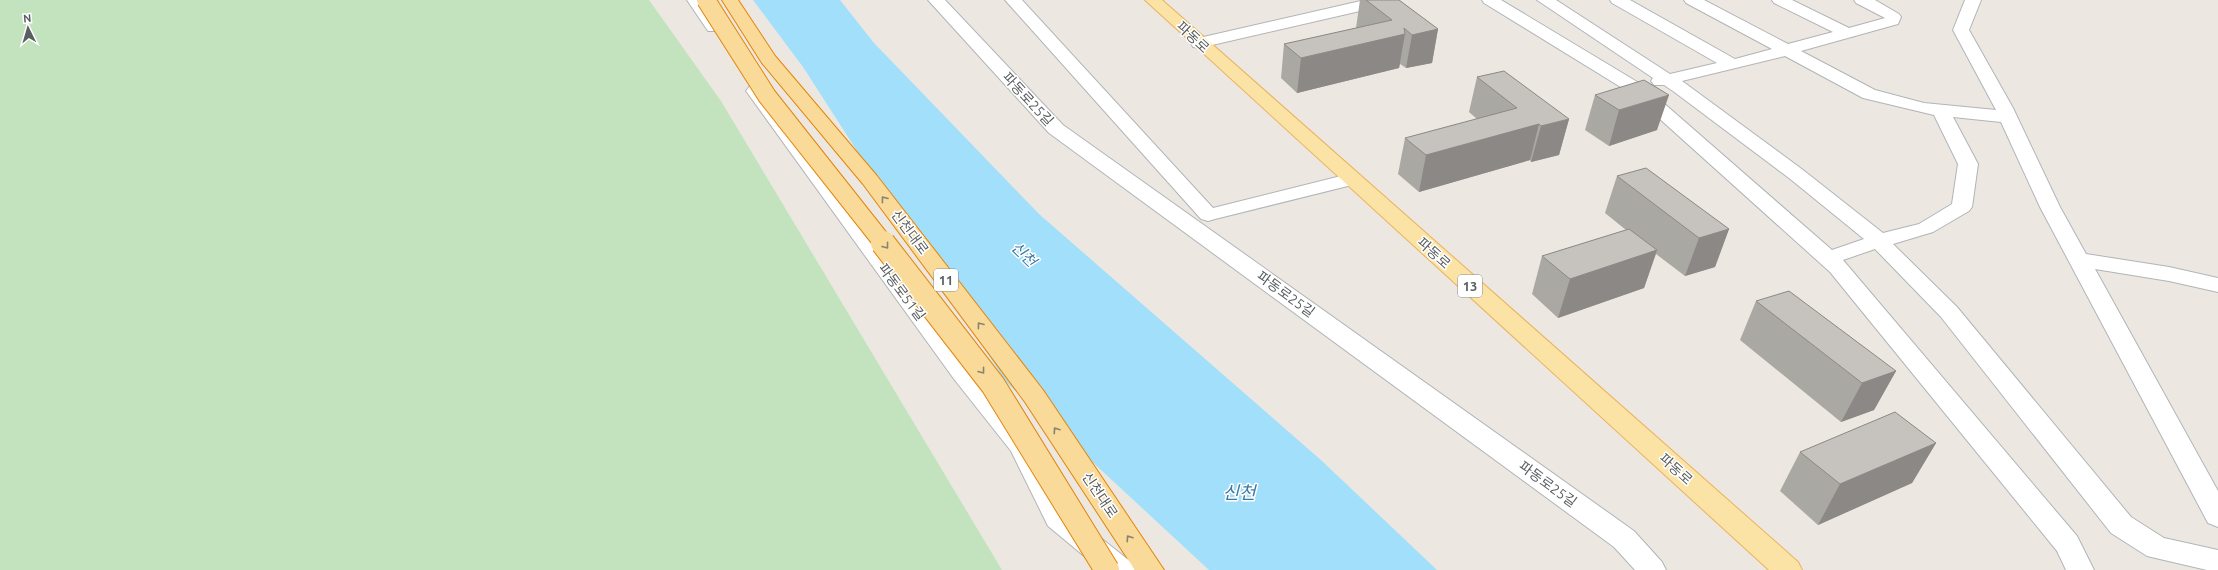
<svg xmlns="http://www.w3.org/2000/svg" width="2218" height="570" font-family="Ubuntu,'Noto Sans KR',sans-serif">
<style>
.green{fill:#c2e3be}
.water{fill:#a1dffb}
.lines{fill:none;stroke-linecap:round;stroke-linejoin:round}
.minor-casing{stroke:#b1b4b8;stroke-width:2}
.tertiary-casing{stroke:#b1b4b8;stroke-width:2}
.primary-casing{stroke:#ebb15b;stroke-width:2}
.trunk-casing{stroke:#e38509;stroke-width:2}
.minor{fill:#fff;fill-rule:evenodd}
.tertiary{fill:#fff;fill-rule:evenodd}
.primary{fill:#fbe3a6;fill-rule:evenodd}
.trunk{fill:#fada98;fill-rule:evenodd}
.trunk-bridge-far1-casing{stroke:#e38509;stroke-width:20;stroke-linecap:butt}
.trunk-bridge-casing{stroke:#e38509;stroke-width:26;stroke-linecap:butt}
.trunk-bridge-far1{stroke:#fada98;stroke-width:18}
.trunk-bridge{stroke:#fada98;stroke-width:24}
.wall{fill:#aaa8a3}
.shaded-wall{fill:#8b8885}
.building{fill:#c6c3be;stroke:#8b8885}
.oneway{stroke:#898372}
.labels{text-anchor:middle;dominant-baseline:central;stroke-width:3;stroke-linejoin:round;paint-order:stroke}
.shield{fill:#fff;stroke:#8b8e90;stroke-width:1}
.shield-label{font-size:13px;font-weight:bold;fill:#595e61}
.street-label{font-size:14px;fill:#595e61;stroke:#fff}
.water-label{font-size:15px;font-style:italic;fill:#3e7ba3;stroke:#fff}
.near-water-label{font-size:18px;font-style:italic;fill:#3e7ba3;stroke:#fff}
</style>
<rect width="100%" height="100%" fill="#ece8e1"/>
<!-- green -->
<path class="green" d="M 0,0 L 649,0 L 721,101 L 1002,570 L 0,570 Z"/>
<!-- water -->
<path class="water" d="M 753,0 L 840,0 L 874,43 L 1039,214 L 1322,461 L 1437,570 L 1209,570 L 1006,382 L 803,67 Z"/>
<g class="lines">
<defs>
<path id="minor" d="M 687,0 L 703,0 L 722,28 L 720,31 L 708,31 Z
M 1005,0 L 1022,0 L 1213,208 L 1353,173 L 1360,175 L 1363,179 L 1360,183 L 1215,219 L 1208,221 L 1201,219 Z
M 1365,0 L 1394,0 L 1392,3 L 1386,5 L 1199,48 L 1193,47 L 1191,43 L 1193,39 L 1199,38 Z
M 1482,0 L 1501,0 L 1644,86 L 1832,250 L 1864,239 L 1789,178 L 1673,91 L 1664,85 L 1654,85 L 1651,81 L 1653,78 L 1537,0 L 1556,0 L 1670,74 L 1717,63 L 1612,3 L 1610,0 L 1630,0 L 1735,59 L 1772,49 L 1686,3 L 1684,0 L 1704,0 L 1788,44 L 1833,32 L 1774,3 L 1772,0 L 1792,0 L 1849,28 L 1885,18 L 1856,3 L 1854,0 L 1875,0 L 1899,14 L 1901,17 L 1898,24 L 1801,51 L 1875,90 L 1924,103 L 1996,110 L 1953,30 L 1965,0 L 1981,0 L 1969,30 L 2013,108 L 2060,207 L 2086,254 L 2169,267 L 2218,278 L 2218,292 L 2169,281 L 2095,269 L 2218,491 L 2218,527 L 2208,523 L 2040,207 L 2001,122 L 1953,117 L 1978,164 L 1972,207 L 1969,211 L 1933,232 L 1893,244 L 1957,307 L 2131,517 L 2164,538 L 2218,550 L 2218,570 L 2207,570 L 2147,556 L 2111,533 L 1941,317 L 1875,249 L 1843,260 L 2077,536 L 2094,570 L 2066,570 L 2057,551 L 1830,272 L 1632,94 L 1484,3 ZM 1785,56 L 1863,98 L 1934,115 L 1958,164 L 1952,204 L 1919,224 L 1883,233 L 1803,170 L 1682,81 Z
M 755,86 L 761,87 L 970,367 L 1030,439 L 1068,512 L 1131,562 L 1135,570 L 1101,570 L 1048,526 L 1011,451 L 954,379 L 749,95 L 746,91 L 749,87 Z"/>
<path id="tertiary" d="M 928,0 L 945,0 L 1063,125 L 1634,531 L 1662,562 L 1666,570 L 1635,570 L 1614,547 L 1049,133 Z"/>
<path id="primary" d="M 1145,0 L 1162,0 L 1798,562 L 1802,570 L 1769,570 Z"/>
<path id="trunk" d="M 722,0 L 738,0 L 775,56 L 877,176 L 1043,390 L 1164,570 L 1135,570 L 1025,402 L 863,184 L 762,63 Z"/>
</defs>
<!-- minor casing -->
<use href="#minor" class="minor-casing"/>
<!-- tertiary casing -->
<use href="#tertiary" class="tertiary-casing"/>
<!-- primary casing -->
<use href="#primary" class="primary-casing"/>
<!-- trunk casing -->
<use href="#trunk" class="trunk-casing"/>
<!-- minor -->
<use href="#minor" class="minor"/>
<!-- tertiary -->
<use href="#tertiary" class="tertiary"/>
<!-- primary -->
<use href="#primary" class="primary"/>
<!-- trunk -->
<use href="#trunk" class="trunk"/>
<defs>
<path id="trunk-bridge-far1" d="M 706,0 L 767,96 L 884,244"/>
<path id="trunk-bridge" d="M 883,243 L 993,385 L 1107,570"/>
</defs>
<!-- trunk-bridge-far1 casing -->
<use href="#trunk-bridge-far1" class="trunk-bridge-far1-casing"/>
<!-- trunk-bridge casing -->
<use href="#trunk-bridge" class="trunk-bridge-casing"/>
<!-- trunk-bridge-far1 -->
<use href="#trunk-bridge-far1" class="trunk-bridge-far1"/>
<!-- trunk-bridge -->
<use href="#trunk-bridge" class="trunk-bridge"/>
</g>
<!-- wall -->
<path class="wall" d="M 1360,0 L 1399,0 L 1438,29 L 1432,63 L 1406,68 L 1400,64 L 1399,68 L 1297,93 L 1281,78 L 1284,44 L 1356,28 Z
M 1477,77 L 1569,119 L 1559,155 L 1531,162 L 1530,160 L 1419,192 L 1398,174 L 1405,138 L 1477,119 L 1469,112 Z
M 1595,95 L 1657,130 L 1609,146 L 1585,130 Z
M 1617,176 L 1729,229 L 1715,267 L 1685,276 L 1656,254 L 1644,288 L 1558,318 L 1532,294 L 1542,256 L 1626,230 L 1605,213 Z
M 1756,301 L 1896,371 L 1874,410 L 1841,422 L 1740,340 Z
M 1936,443 L 1912,483 L 1818,525 L 1780,491 L 1800,452 Z"/>
<!-- shaded-wall -->
<path class="shaded-wall" d="M 1438,29 L 1432,63 L 1406,68 L 1412,35 Z
M 1405,34 L 1399,68 L 1297,93 L 1301,58 Z
M 1669,95 L 1657,130 L 1609,146 L 1619,110 Z
M 1569,119 L 1559,155 L 1531,162 L 1541,126 Z
M 1539,124 L 1530,160 L 1419,192 L 1426,155 Z
M 1729,229 L 1715,267 L 1685,276 L 1699,238 Z
M 1657,250 L 1644,288 L 1558,318 L 1570,279 Z
M 1896,371 L 1874,410 L 1841,422 L 1862,383 Z
M 1936,443 L 1912,483 L 1818,525 L 1840,484 Z"/>
<!-- building -->
<path class="building" d="M 1366,0 L 1399,0 L 1438,29 L 1412,35 L 1404,28 L 1405,34 L 1301,58 L 1284,44 L 1392,20 Z
M 1504,71 L 1569,119 L 1541,126 L 1539,124 L 1426,155 L 1405,138 L 1517,108 L 1477,77 Z
M 1644,80 L 1669,95 L 1619,110 L 1595,95 Z
M 1646,168 L 1729,229 L 1699,238 L 1617,176 Z
M 1629,229 L 1657,250 L 1570,279 L 1542,256 Z
M 1789,291 L 1896,371 L 1862,383 L 1756,301 Z
M 1895,412 L 1936,443 L 1840,484 L 1800,452 Z"/>
<!-- one-way arrows -->
<defs><path id="oneway-chevron" d="M-2-3.5L2.5 0L-2 3.5" fill="none" stroke-width="1.6" stroke-linecap="round" stroke-linejoin="round"/></defs>
<g class="oneway">
<use href="#oneway-chevron" transform="translate(884 199) rotate(-127)"/>
<use href="#oneway-chevron" transform="translate(886 246) rotate(52)"/>
<use href="#oneway-chevron" transform="translate(980 325) rotate(-127)"/>
<use href="#oneway-chevron" transform="translate(982 371) rotate(52)"/>
<use href="#oneway-chevron" transform="translate(1056 430) rotate(-124)"/>
<use href="#oneway-chevron" transform="translate(1129 538) rotate(-124)"/>
</g>
<g class="labels">
<!-- shield labels -->
<g class="shield">
<rect x="934" y="269" width="24" height="22" rx="3"/>
<rect x="1458" y="275" width="24" height="22" rx="3"/>
</g>
<g class="shield-label">
<text x="946" y="280">11</text>
<text x="1470" y="286">13</text>
</g>
<!-- street labels -->
<g class="street-label">
<text transform="translate(1193 37) rotate(43)">파동로</text>
<text transform="translate(1028 99) rotate(47)">파동로25길</text>
<text transform="translate(910 232) rotate(53)">신천대로</text>
<text transform="translate(1434 253) rotate(42)">파동로</text>
<text transform="translate(902 292) rotate(53)">파동로51길</text>
<text transform="translate(1286 294) rotate(36)">파동로25길</text>
<text transform="translate(1676 469) rotate(42)">파동로</text>
<text transform="translate(1548 484) rotate(36)">파동로25길</text>
<text transform="translate(1100 495) rotate(56)">신천대로</text>
</g>
<!-- water labels -->
<g class="water-label">
<text transform="translate(1024 254) rotate(44)">신천</text>
</g>
<!-- near-water labels -->
<g class="near-water-label">
<text x="1239" y="492">신천</text>
</g>
</g>
<!-- north arrow -->
<g transform="translate(28 28) rotate(355)" stroke="#ffffff" stroke-width="3" paint-order="stroke">
<path d="M0-3L7 15L0 10L-7 15Z" fill="#595e61"/>
<text y="-6" font-size="11" font-weight="bold" text-anchor="middle" fill="#595e61">N</text>
</g>
</svg>
